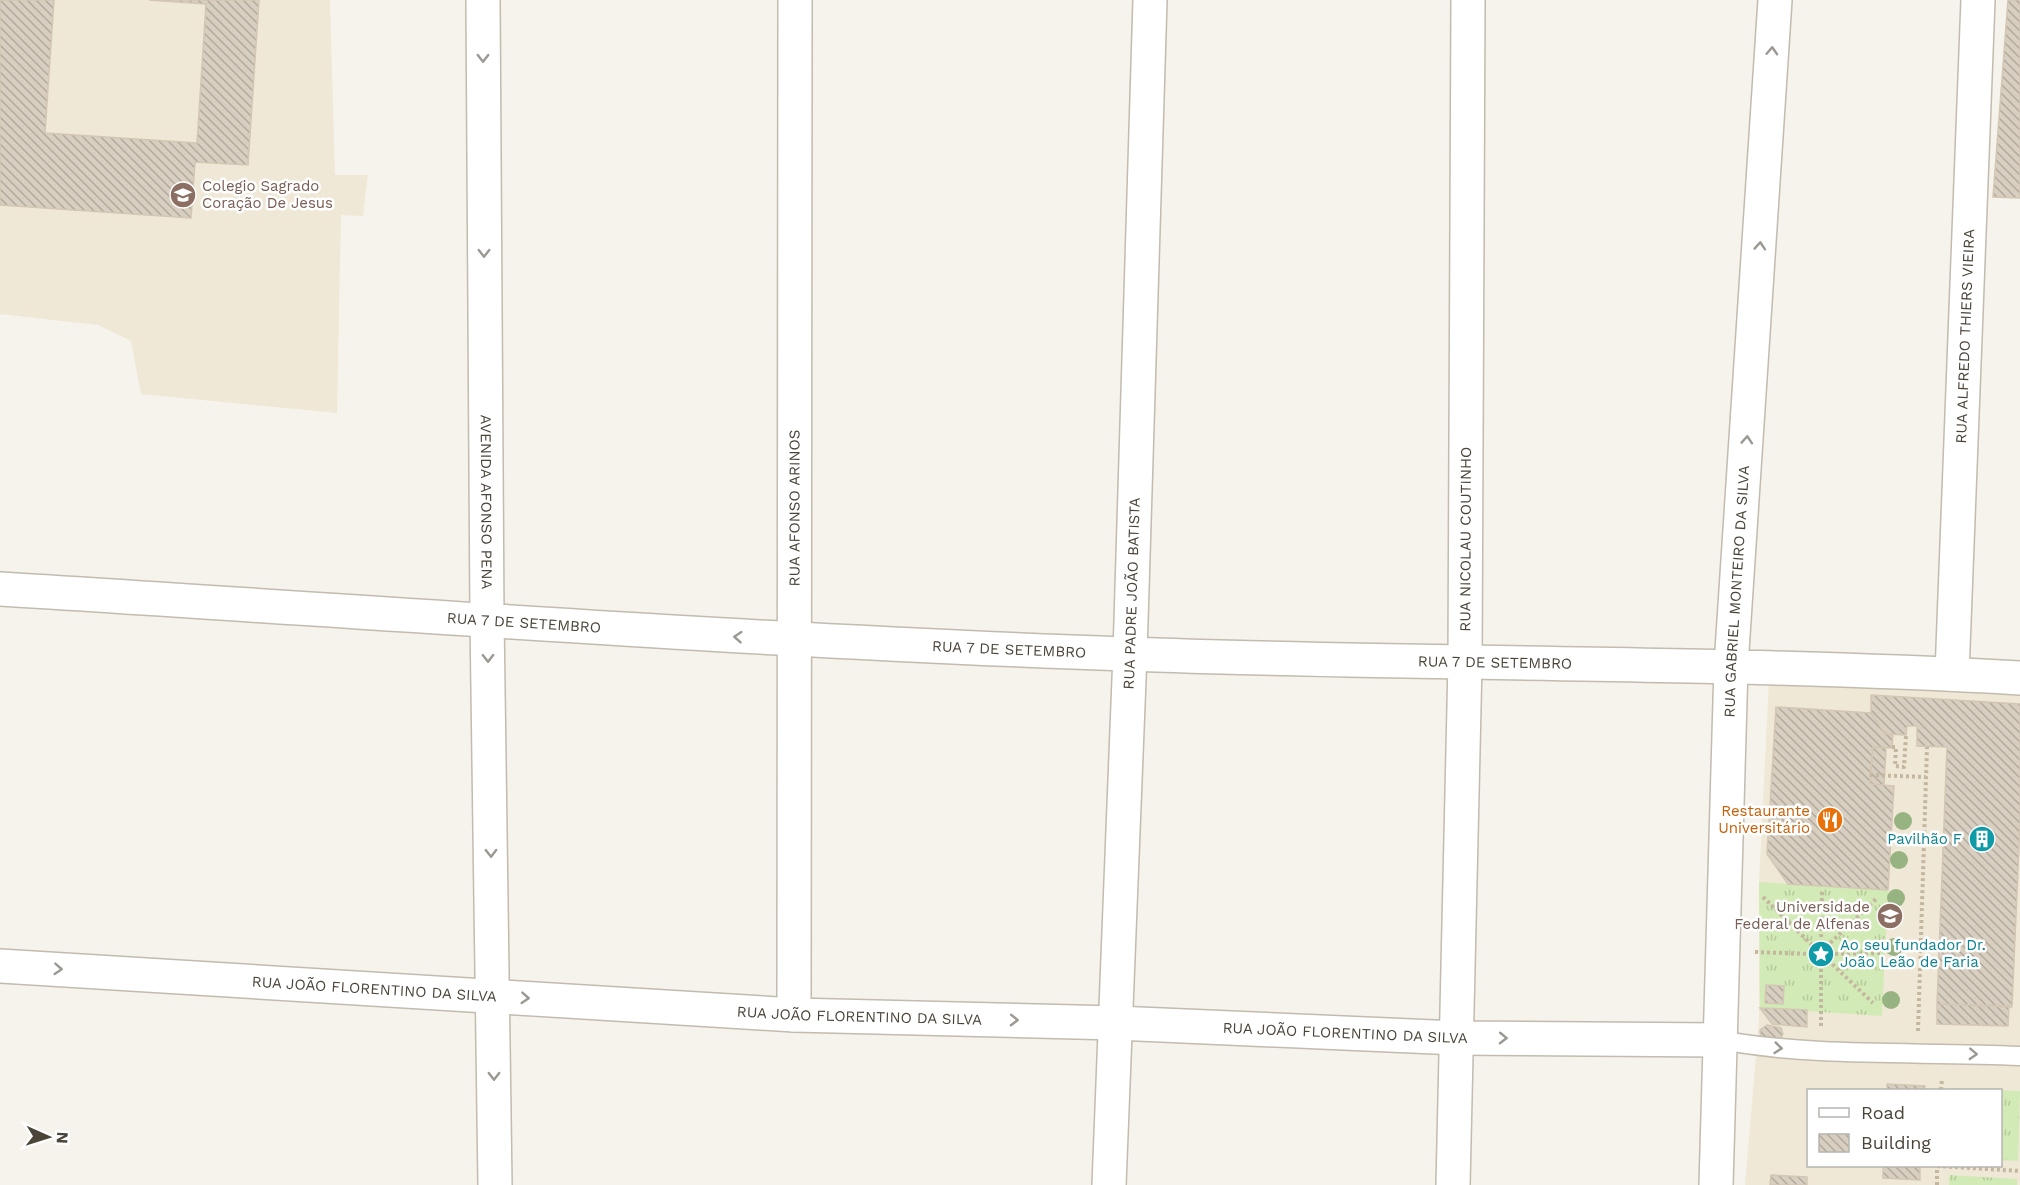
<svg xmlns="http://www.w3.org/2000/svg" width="2020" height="1185" font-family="'Work Sans',sans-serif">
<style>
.education{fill:#efe8d6;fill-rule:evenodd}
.grass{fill:url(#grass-tufts)}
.building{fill:url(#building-back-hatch);stroke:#d3c7b4;stroke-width:1.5}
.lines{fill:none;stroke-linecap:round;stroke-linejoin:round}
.service-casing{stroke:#c2bbae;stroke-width:21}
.minor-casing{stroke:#c2bbae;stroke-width:36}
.tertiary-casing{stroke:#c2bbae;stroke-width:36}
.path{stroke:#c4b79f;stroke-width:4;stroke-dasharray:3 3;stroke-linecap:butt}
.service{stroke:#fff;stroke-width:18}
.minor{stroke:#fff;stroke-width:33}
.tertiary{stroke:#fff;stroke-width:33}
.tree{fill:#97b381}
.oneway{stroke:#9c9892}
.labels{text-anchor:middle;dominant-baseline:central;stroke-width:5;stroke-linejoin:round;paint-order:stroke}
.education-label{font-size:15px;fill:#785e54;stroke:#fff;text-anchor:start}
.street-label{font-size:15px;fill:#4b4439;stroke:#fff}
.food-label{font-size:15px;fill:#c56008;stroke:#fff;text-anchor:end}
.culture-label{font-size:15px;fill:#0d838f;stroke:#fff;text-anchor:end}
</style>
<defs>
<pattern id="grass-tufts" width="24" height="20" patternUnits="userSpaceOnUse" patternTransform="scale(1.5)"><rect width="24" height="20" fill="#d2eab5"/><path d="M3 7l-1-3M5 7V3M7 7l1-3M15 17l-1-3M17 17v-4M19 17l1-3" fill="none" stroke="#b6ca9c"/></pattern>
<pattern id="building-back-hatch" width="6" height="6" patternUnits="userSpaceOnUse" patternTransform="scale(1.5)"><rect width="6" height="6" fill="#d8cfc1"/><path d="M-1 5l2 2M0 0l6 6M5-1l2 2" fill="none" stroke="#b1aa9e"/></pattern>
</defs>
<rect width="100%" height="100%" fill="#f6f3ec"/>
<!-- education -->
<path class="education" d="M 0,0 L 330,0 L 335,175 L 368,175 L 363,216 L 341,215 L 337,413 L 141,394 L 131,341 L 98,325 L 0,314 Z
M 1769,679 L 2020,687 L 2020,1185 L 1745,1185 L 1759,1021 L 1759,882 ZM 1808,1090 L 2000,1090 L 2000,1166 L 1808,1166 Z"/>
<!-- grass -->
<path class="grass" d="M 1759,882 L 1888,890 L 1882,1016 L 1760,1008 Z
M 1953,1088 L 2020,1091 L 2018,1161 L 2001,1160 L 2000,1090 L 1953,1090 Z
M 1949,1175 L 2017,1179 L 2017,1185 L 1949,1185 Z"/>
<!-- building -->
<path class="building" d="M 0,0 L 54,0 L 45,133 L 197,143 L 206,4 L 149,0 L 259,0 L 248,165 L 195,162 L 191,218 L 0,205 Z
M 2008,0 L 2020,0 L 2020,198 L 1993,197 Z
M 1871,695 L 2020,704 L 2020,824 L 2012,1007 L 1937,1004 L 1947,747 L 1917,746 L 1917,726 L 1907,726 L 1906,735 L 1885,734 L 1871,713 Z
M 1776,707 L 1871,713 L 1885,734 L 1893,734 L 1892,748 L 1873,747 L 1870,775 L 1870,784 L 1894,786 L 1888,890 L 1788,884 L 1767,854 Z
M 1873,747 L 1886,748 L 1884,785 L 1870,784 Z
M 1766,985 L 1784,986 L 1783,1004 L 1765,1003 Z
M 1937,1004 L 2009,1006 L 2008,1026 L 1937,1024 Z
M 1760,1008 L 1807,1010 L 1807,1027 L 1772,1024 Z
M 1767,1025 L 1781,1028 L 1783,1034 L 1780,1040 L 1761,1039 L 1760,1030 Z
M 1887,1084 L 1925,1086 L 1924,1090 L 1887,1090 Z
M 1883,1166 L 1920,1166 L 1920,1180 L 1883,1178 Z
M 1771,1175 L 1807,1177 L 1807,1185 L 1770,1185 Z"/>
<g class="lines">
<defs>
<path id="service" d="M 1720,1040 C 1819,1058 1920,1051 2020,1056"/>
<g id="minor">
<path id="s1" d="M 483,0 L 487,619 L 495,1185"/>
<path id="s2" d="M 0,589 C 375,612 750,641 1126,654 C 1424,665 1722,661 2020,678"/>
<path id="s3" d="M 1952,674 L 1978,0"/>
<path id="s4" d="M 0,966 L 794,1015 L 1116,1023 L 1457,1038 L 1720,1040"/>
<path id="s5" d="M 794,1015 L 795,0"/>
<path id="s6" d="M 1109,1185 L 1130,654 L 1150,0"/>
<path id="s7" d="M 1453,1185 L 1465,663 L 1468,0"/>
</g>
<g id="tertiary">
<path id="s8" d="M 1716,1185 L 1731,666 L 1775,0"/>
</g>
</defs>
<!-- service casing -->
<use href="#service" class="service-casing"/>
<!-- minor casing -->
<use href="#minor" class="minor-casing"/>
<!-- tertiary casing -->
<use href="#tertiary" class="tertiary-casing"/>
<!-- path -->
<path class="path" d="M 1892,747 L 1896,747 L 1895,766 L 1904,767 L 1906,735
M 1870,775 L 1926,777
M 1763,897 L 1814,947
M 1821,943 L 1822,892
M1812 954a9 9 0 1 1 18 0a9 9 0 1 1-18 0Z
M 1826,947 L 1877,898
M 1755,952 L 1811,954
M 1829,954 L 1882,953
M 1828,960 L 1873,1003
M 1821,1026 L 1821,963
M 1918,1031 L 1927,747
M 1941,1090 L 1942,1079
M 1937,1166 L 2020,1171
M 1937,1185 L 1937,1166"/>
<!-- service -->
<use href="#service" class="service"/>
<!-- minor -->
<use href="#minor" class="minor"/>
<!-- tertiary -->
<use href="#tertiary" class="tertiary"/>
</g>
<!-- trees -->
<g class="tree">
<circle cx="1903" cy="821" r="9"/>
<circle cx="1899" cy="860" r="9"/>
<circle cx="1896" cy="898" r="9"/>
<circle cx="1894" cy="947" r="9"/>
<circle cx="1891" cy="1000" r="9"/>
</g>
<!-- one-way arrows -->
<defs><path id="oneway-chevron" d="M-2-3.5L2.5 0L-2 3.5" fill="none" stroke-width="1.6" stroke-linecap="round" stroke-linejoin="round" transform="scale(1.5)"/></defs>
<g class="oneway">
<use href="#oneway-chevron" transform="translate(1772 51) rotate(-87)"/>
<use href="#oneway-chevron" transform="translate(483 58) rotate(90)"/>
<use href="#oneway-chevron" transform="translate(1760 246) rotate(-86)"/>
<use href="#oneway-chevron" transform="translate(484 253) rotate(90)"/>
<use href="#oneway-chevron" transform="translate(1747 440) rotate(-86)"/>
<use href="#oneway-chevron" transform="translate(738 637) rotate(-176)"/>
<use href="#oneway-chevron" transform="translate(488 658) rotate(89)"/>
<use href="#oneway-chevron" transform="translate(491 853) rotate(89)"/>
<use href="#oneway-chevron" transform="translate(58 969) rotate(4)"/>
<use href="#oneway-chevron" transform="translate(525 998) rotate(4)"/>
<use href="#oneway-chevron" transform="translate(1014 1020) rotate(1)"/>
<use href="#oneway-chevron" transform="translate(1503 1038) rotate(1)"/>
<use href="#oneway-chevron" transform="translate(1778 1048) rotate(6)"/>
<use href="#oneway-chevron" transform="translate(1973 1054) rotate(3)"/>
<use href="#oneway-chevron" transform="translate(494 1076) rotate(90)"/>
</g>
<!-- icons -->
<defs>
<symbol id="school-disc" viewBox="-11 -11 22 22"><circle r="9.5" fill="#8d6e63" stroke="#fff"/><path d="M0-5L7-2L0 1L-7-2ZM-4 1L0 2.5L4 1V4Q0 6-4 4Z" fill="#fff"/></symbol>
<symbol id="restaurant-disc" viewBox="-11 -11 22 22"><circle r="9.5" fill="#e8710a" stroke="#fff"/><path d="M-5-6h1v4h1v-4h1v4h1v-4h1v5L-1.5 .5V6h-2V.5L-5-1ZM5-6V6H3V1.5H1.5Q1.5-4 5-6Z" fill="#fff"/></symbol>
<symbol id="building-disc" viewBox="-11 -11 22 22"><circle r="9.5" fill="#0f9aa8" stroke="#fff"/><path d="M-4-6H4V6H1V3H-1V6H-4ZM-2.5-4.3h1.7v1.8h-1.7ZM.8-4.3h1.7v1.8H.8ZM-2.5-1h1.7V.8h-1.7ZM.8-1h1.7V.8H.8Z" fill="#fff"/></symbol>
<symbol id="university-disc" viewBox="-11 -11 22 22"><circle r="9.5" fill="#8d6e63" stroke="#fff"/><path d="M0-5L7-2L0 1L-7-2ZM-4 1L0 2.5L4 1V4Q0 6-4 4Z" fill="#fff"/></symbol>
<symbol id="sight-disc" viewBox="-11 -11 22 22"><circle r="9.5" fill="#0f9aa8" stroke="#fff"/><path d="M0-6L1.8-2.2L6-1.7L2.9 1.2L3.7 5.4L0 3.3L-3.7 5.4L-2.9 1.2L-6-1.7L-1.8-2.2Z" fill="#fff"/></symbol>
</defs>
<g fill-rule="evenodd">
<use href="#school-disc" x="168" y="180" width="30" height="30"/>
<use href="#restaurant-disc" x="1815" y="805" width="30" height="30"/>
<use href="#building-disc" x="1967" y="824" width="30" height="30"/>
<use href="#university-disc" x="1875" y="901" width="30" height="30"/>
<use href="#sight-disc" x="1806" y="939" width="30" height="30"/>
</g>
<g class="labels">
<!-- education labels -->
<g class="education-label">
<text x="202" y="186">Colegio Sagrado<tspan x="202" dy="17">Coração De Jesus</tspan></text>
<text x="1870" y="907" text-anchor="end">Universidade<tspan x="1870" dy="17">Federal de Alfenas</tspan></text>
</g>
<!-- street labels -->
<g class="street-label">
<text stroke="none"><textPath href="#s3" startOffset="338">RUA ALFREDO THIERS VIEIRA</textPath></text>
<text stroke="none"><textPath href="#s1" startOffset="502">AVENIDA AFONSO PENA</textPath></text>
<text stroke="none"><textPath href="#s5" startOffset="507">RUA AFONSO ARINOS</textPath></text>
<text stroke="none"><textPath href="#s7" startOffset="646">RUA NICOLAU COUTINHO</textPath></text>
<text stroke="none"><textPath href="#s8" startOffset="594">RUA GABRIEL MONTEIRO DA SILVA</textPath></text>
<text stroke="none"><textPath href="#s6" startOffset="592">RUA PADRE JOÃO BATISTA</textPath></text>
<text stroke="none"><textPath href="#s2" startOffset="525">RUA 7 DE SETEMBRO</textPath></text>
<text stroke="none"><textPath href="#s2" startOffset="1011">RUA 7 DE SETEMBRO</textPath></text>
<text stroke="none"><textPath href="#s2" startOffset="1497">RUA 7 DE SETEMBRO</textPath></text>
<text stroke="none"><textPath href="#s4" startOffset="375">RUA JOÃO FLORENTINO DA SILVA</textPath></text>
<text stroke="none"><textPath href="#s4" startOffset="861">RUA JOÃO FLORENTINO DA SILVA</textPath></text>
<text stroke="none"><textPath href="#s4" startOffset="1347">RUA JOÃO FLORENTINO DA SILVA</textPath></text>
</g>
<!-- food labels -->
<g class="food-label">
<text x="1810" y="811">Restaurante<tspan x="1810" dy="17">Universitário</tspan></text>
</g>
<!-- culture labels -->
<g class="culture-label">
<text x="1962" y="839">Pavilhão F</text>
<text x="1840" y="945" text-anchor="start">Ao seu fundador Dr.<tspan x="1840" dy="17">João Leão de Faria</tspan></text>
</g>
</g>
<!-- legend -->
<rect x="1807" y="1089" width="195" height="78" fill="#ffffff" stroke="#b7b4b0" stroke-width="1.5"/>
<rect x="1819" y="1108" width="30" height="9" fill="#ffffff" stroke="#b7b4b0" stroke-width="1.5"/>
<text x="1861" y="1119" font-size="18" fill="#4b4439">Road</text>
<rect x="1819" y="1134" width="30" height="18" fill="url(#building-back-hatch)" stroke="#b7b4b0" stroke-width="1.5"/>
<text x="1861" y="1149" font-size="18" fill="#4b4439">Building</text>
<!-- north arrow -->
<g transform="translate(48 1137) rotate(93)" stroke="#ffffff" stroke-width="4.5" paint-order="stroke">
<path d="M0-4.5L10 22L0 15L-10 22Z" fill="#4b4439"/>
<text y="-9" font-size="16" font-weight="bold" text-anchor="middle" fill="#4b4439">N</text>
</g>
</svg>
